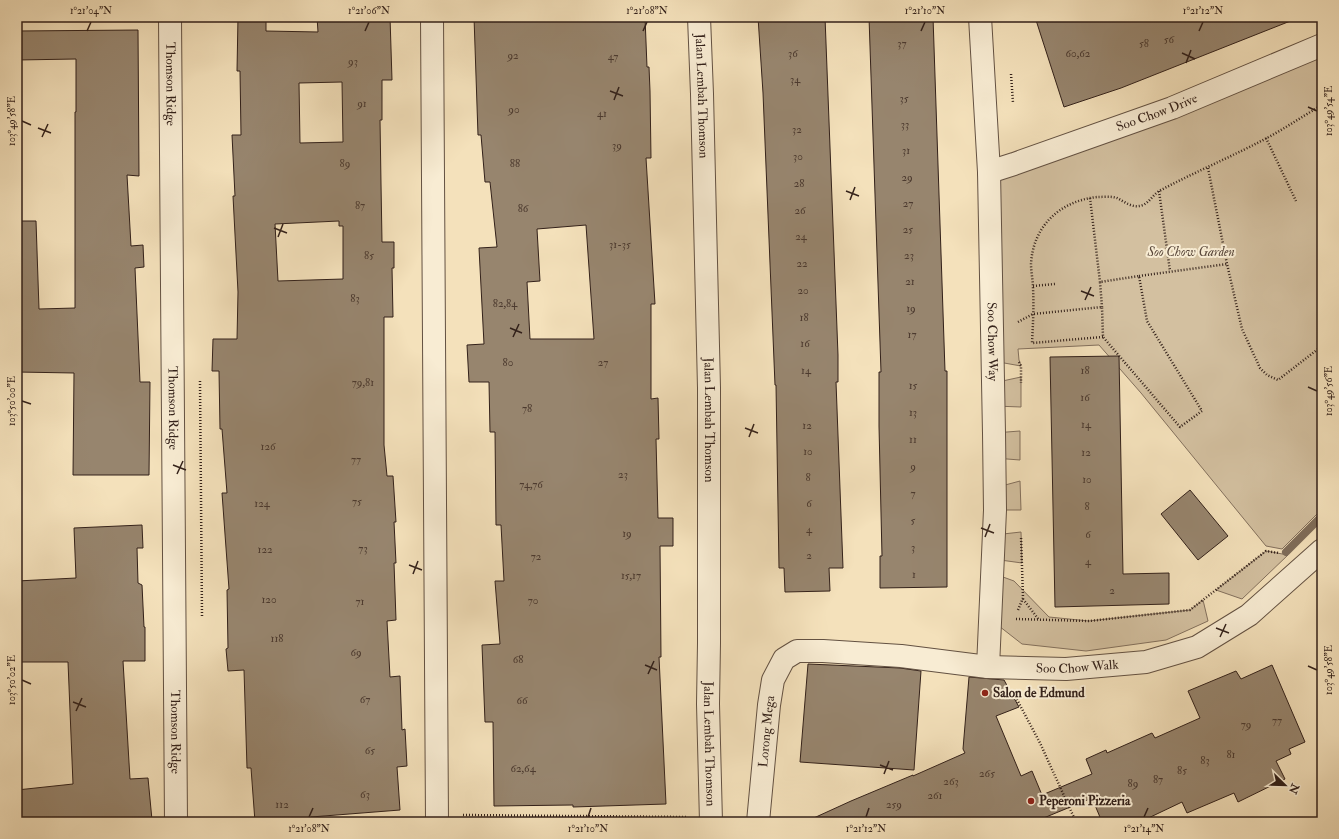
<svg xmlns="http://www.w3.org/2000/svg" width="1339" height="839" font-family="'IM FELL Double Pica',serif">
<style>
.green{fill:#d3c0a0;stroke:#83705d}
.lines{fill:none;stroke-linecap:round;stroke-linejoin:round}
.stream{stroke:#7f6d5a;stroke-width:8}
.building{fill:#97856e;stroke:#33211a;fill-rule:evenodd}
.minor-casing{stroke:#635142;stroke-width:24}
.path{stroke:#33211a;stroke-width:2.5;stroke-dasharray:1 2;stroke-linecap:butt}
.minor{stroke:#f8ecd3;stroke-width:22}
.ticks{fill:none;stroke:#33211a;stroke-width:1.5}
.poi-dot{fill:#8f2418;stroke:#f8ecd3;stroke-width:1.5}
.labels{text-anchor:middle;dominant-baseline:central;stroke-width:4;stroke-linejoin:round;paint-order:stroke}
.number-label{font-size:11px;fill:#4c3a2f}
.street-label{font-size:13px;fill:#33211a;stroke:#f8ecd3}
.park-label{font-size:13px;font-style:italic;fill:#5b493c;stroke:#f8ecd3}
.poi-label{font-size:13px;font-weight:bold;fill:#33211a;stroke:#f8ecd3;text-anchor:start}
.neatline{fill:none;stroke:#33211a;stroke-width:1.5}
.ticks-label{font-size:10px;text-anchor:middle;fill:#33211a}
</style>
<rect width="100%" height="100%" fill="#f4e1bb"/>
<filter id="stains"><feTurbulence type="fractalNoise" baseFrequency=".005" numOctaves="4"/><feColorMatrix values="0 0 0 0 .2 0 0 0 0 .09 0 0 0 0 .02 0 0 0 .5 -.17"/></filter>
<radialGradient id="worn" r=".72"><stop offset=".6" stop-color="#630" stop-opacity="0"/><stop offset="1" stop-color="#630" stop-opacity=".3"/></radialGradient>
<!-- green -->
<path class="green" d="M 1322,50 L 1322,509 L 1282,549 L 1266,546 L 1141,393 L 1099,345 L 1018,349 L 1019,360 L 1021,366 L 993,361 L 988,174 Z
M 1021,377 L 1021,407 L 994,406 L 993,383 Z
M 1020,431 L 1020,460 L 994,458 L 994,433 Z
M 1020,481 L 1021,510 L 995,510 L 994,488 Z
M 1021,532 L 1022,563 L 993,559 L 994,535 Z
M 1266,551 L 1288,555 L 1242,599 L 1216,590 Z
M 992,573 L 1014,581 L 1049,617 L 1089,621 L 1190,610 L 1203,600 L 1208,621 L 1166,640 L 1086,651 L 1022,644 L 990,619 Z"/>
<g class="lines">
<!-- stream -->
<path class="stream" d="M 1286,552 L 1322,516"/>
</g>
<!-- building -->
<path class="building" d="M 238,17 L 266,17 L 266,31 L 318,32 L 317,17 L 390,17 L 392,80 L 382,80 L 382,120 L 380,120 L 381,184 L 382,242 L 394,242 L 394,268 L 392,268 L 393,317 L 384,317 L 384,445 L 387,476 L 393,476 L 396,522 L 394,522 L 396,563 L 394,563 L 396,620 L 387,621 L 390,677 L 400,676 L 402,730 L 405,729 L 407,766 L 397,767 L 400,810 L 311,817 L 311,820 L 284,822 L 255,822 L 251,768 L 247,768 L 244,670 L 228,671 L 226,649 L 228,648 L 227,590 L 229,589 L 222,493 L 227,493 L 222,429 L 220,429 L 219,371 L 212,371 L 213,339 L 237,339 L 238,292 L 233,196 L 235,196 L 232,135 L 241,135 L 240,71 L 237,71 ZM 342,82 L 343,142 L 300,143 L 299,83 ZM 339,221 L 339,226 L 343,226 L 343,279 L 278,281 L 275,224 Z
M 474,17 L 645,17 L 647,67 L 649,67 L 650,91 L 651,158 L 646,158 L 655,304 L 651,304 L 651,399 L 658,398 L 659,439 L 656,439 L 658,518 L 673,518 L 673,546 L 660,546 L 661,657 L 659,657 L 666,804 L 573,807 L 573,805 L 494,806 L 493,722 L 485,722 L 482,645 L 500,644 L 495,581 L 504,581 L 501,525 L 496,525 L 495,432 L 490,432 L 489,382 L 469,382 L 467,345 L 484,344 L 479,248 L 497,247 L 490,182 L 485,182 L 481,135 L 478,135 ZM 586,225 L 594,339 L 530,339 L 527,282 L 540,281 L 537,229 Z
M 758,17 L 825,17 L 838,355 L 838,382 L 836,382 L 843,568 L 829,568 L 830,591 L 785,592 L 784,568 L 779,568 L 776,385 L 775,385 L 763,93 Z
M 869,17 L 933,17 L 945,371 L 947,371 L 947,587 L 880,588 L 880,556 L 882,556 L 879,426 L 879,372 L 881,372 Z
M 1035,17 L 1298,17 L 1298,18 L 1121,88 L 1064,107 Z
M 138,30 L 139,176 L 127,175 L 131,246 L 143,245 L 144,267 L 135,268 L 140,382 L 150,382 L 149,475 L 73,475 L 74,373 L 17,372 L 17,221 L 36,221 L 39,309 L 75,308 L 75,112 L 76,112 L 76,59 L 17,60 L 17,31 Z
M 1119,356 L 1123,574 L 1169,573 L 1169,604 L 1055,607 L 1050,357 Z
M 1190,490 L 1228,536 L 1198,560 L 1161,514 Z
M 142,525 L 143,548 L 137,548 L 138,583 L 142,585 L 144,627 L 145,627 L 145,661 L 123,661 L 130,779 L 148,778 L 152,820 L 127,822 L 17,822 L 17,790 L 73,784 L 68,662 L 17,662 L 17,581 L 76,578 L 74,528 Z
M 808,664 L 900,668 L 921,671 L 914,770 L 800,762 Z
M 1272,665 L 1305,742 L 1289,749 L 1291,754 L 1276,761 L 1285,779 L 1238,802 L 1234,793 L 1187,813 L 1182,802 L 1140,822 L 1102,822 L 1092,798 L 1034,822 L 805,822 L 851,801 L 913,775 L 913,776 L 965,753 L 963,749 L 969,677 L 1004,680 L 1019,707 L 996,716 L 1021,776 L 1032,771 L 1042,795 L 1092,774 L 1086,759 L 1106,750 L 1107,753 L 1152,733 L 1155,738 L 1200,718 L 1188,691 L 1236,671 L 1241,679 Z"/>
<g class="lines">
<defs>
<g id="minor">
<path id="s1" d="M 170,17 L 176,822"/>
<path d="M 432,17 L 437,822"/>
<path id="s2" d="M 699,17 L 702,94 L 709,388 L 709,643 L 708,704 L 711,822"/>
<path id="s3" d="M 980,17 L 989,172 L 994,433 L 995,510 L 988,667"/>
<path id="s4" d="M 989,172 L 1014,164 L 1172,108 L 1322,45"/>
<path id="s5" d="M 758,822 L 769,705 L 773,680 L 784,659 L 797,651 L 823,651 L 901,656 L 988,667 L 1066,669 L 1146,662 L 1197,647 L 1249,615 L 1322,550"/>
</g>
</defs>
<!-- minor casing -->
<use href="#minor" class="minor-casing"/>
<!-- path -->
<path class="path" d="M 1011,74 L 1013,103
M 1266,138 L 1296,201
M 1208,168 L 1227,264
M 1159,191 L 1170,271
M 1090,198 L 1100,282
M 1139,276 L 1227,264 L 1242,329 L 1260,368 L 1267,375 L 1278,380 L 1322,346
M 1033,286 L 1055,284
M 1018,322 L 1033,314 L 1102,307 L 1103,337 L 1180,427 L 1202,411 L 1147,321 L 1139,276 L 1100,282 L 1102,307
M 1103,337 L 1032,343 C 1033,324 1034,306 1033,288 C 1033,280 1031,272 1031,264 C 1033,226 1060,201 1097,197 C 1103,197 1111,196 1117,198 C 1125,202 1133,209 1143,205 C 1150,202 1154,193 1161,190 C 1195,172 1231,157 1265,139 C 1284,129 1303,116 1322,105
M 1019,362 L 1021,366 L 1021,383
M 200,381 L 202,616
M 1023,599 L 1039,620
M 1018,610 L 1023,598 L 1021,536
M 1016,619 L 1089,621 L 1190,610 L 1266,551 L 1279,553
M 1014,694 L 1040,743 L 1076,822
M 463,815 L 686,817"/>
<!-- minor -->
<use href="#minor" class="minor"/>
</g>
<!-- ticks -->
<path class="ticks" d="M 87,31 L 91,22M 365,31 L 369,22M 643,31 L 647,22M 921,31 L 925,22M 1199,31 L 1203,22M 1182,53 L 1195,59M 1186,63 L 1191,50M 610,91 L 623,96M 614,100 L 619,87M 1308,107 L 1317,111M 22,121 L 31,125M 38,128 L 51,133M 42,137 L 48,124M 846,191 L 859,196M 850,200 L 855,187M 274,228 L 287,233M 278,237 L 283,224M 1081,291 L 1094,296M 1085,300 L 1091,287M 510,328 L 522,333M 513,337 L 519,324M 1308,387 L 1317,391M 22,401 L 31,404M 745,428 L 758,433M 749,437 L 754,424M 173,465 L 186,470M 177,474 L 183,461M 981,528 L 994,533M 985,537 L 990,524M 409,565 L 422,570M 413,574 L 418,561M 1216,628 L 1229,633M 1220,637 L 1226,624M 645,665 L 657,670M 1308,666 L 1317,670M 648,674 L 654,661M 22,680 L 31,684M 73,702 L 86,707M 76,711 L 82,698M 880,765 L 893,770M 884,774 L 889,761M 309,817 L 313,808M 588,817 L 591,808M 866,817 L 869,808M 1144,817 L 1148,808"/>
<!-- markers -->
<g class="poi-dot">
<circle cx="985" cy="693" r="4"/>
<circle cx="1031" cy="801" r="4"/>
</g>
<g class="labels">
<!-- number labels -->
<g class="number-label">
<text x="1169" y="39">56</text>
<text x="902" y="43">37</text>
<text x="1144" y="43">58</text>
<text x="793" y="53">36</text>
<text x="1078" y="53">60,62</text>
<text x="513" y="55">92</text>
<text x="613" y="56">47</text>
<text x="353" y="61">93</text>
<text x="795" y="79">34</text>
<text x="904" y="98">35</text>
<text x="362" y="103">91</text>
<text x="514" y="109">90</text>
<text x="602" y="113">41</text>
<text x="905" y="124">33</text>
<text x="797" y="129">32</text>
<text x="617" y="145">39</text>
<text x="906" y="150">31</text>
<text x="798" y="156">30</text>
<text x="345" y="163">89</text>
<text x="515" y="163">88</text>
<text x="907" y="177">29</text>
<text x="799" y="183">28</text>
<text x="908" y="203">27</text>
<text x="360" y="205">87</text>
<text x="523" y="208">86</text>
<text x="800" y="210">26</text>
<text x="908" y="229">25</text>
<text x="801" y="236">24</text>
<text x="620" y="244">31-35</text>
<text x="369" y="255">85</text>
<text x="909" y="255">23</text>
<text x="802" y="263">22</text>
<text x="910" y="281">21</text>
<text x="803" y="290">20</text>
<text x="355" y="298">83</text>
<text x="505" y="303">82,84</text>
<text x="911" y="308">19</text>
<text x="804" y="317">18</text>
<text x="912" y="334">17</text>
<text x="805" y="343">16</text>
<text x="508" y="362">80</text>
<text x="603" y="362">27</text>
<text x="806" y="370">14</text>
<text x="1085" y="370">18</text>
<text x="363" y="382">79,81</text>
<text x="913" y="385">15</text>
<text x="1085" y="397">16</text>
<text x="527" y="408">78</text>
<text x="913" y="412">13</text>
<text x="1086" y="424">14</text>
<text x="807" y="425">12</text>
<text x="913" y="439">11</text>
<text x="268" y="446">126</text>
<text x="808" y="451">10</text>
<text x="1086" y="452">12</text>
<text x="356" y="459">77</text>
<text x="913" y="466">9</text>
<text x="623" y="474">23</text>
<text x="808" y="477">8</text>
<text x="1087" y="479">10</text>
<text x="531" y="484">74,76</text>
<text x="913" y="493">7</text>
<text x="357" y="501">75</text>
<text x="262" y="503">124</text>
<text x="809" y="503">6</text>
<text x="1087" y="506">8</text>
<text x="913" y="520">5</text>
<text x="809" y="529">4</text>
<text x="627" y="533">19</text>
<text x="1088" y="534">6</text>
<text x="913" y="547">3</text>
<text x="363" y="548">73</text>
<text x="265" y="549">122</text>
<text x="809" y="555">2</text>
<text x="536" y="556">72</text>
<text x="1088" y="561">4</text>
<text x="914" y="574">1</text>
<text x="631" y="575">15,17</text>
<text x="1112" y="590">2</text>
<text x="269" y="599">120</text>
<text x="533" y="600">70</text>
<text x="360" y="601">71</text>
<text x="277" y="638">118</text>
<text x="356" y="652">69</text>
<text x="518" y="659">68</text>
<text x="365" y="699">67</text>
<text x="522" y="700">66</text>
<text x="1277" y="720">77</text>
<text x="1246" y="724">79</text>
<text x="370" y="750">65</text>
<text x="1231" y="754">81</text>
<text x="1205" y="760">83</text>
<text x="523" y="768">62,64</text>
<text x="1182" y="770">85</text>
<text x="987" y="773">265</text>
<text x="1158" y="779">87</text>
<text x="951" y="781">263</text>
<text x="1133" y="783">89</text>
<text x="365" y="794">63</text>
<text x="935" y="795">261</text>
<text x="282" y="804">112</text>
<text x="894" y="804">259</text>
</g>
<!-- street labels -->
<g class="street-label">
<text stroke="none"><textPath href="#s1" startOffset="67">Thomson Ridge</textPath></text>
<text stroke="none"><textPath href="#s2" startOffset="79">Jalan Lembah Thomson</textPath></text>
<text stroke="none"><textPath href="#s4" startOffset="178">Soo Chow Drive</textPath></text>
<text stroke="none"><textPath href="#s3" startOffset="325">Soo Chow Way</textPath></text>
<text stroke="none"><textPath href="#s1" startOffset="391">Thomson Ridge</textPath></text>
<text stroke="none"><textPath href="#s2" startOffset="403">Jalan Lembah Thomson</textPath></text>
<text stroke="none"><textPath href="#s5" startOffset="463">Soo Chow Walk</textPath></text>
<text stroke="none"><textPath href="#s1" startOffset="715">Thomson Ridge</textPath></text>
<text stroke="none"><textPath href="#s5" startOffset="91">Lorong Mega</textPath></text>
<text stroke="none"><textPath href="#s2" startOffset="727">Jalan Lembah Thomson</textPath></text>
</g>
<!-- park labels -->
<g class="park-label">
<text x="1191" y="252">Soo Chow Garden</text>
</g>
<!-- poi labels -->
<g class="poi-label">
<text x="993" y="693">Salon de Edmund</text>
<text x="1039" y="801">Peperoni Pizzeria</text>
</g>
</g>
<!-- margin -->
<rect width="1339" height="839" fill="none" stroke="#f4e1bb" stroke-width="44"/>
<!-- north arrow -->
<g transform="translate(1285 785) rotate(113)" stroke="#f8ecd3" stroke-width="3" paint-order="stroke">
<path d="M0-3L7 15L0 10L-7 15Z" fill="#33211a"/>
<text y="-6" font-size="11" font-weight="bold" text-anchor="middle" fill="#33211a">N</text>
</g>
<rect x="22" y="22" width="1295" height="795" class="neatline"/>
<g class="ticks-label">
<text x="91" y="14">1°21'04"N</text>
<text x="369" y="14">1°21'06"N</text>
<text x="647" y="14">1°21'08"N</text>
<text x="925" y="14">1°21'10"N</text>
<text x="1203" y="14">1°21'12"N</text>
<text transform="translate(1328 111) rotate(-90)" y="4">103°49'54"E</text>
<text transform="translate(11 121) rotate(-90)" y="4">103°49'58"E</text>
<text transform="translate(1328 391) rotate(-90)" y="4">103°49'56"E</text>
<text transform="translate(11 401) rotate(-90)" y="4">103°50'00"E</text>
<text transform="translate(1328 670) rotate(-90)" y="4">103°49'58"E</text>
<text transform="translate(11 680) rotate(-90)" y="4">103°50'02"E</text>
<text x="309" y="832">1°21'08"N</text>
<text x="588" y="832">1°21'10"N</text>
<text x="866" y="832">1°21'12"N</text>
<text x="1144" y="832">1°21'14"N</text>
</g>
<rect width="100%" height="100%" filter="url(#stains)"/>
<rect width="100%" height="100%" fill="url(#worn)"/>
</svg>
